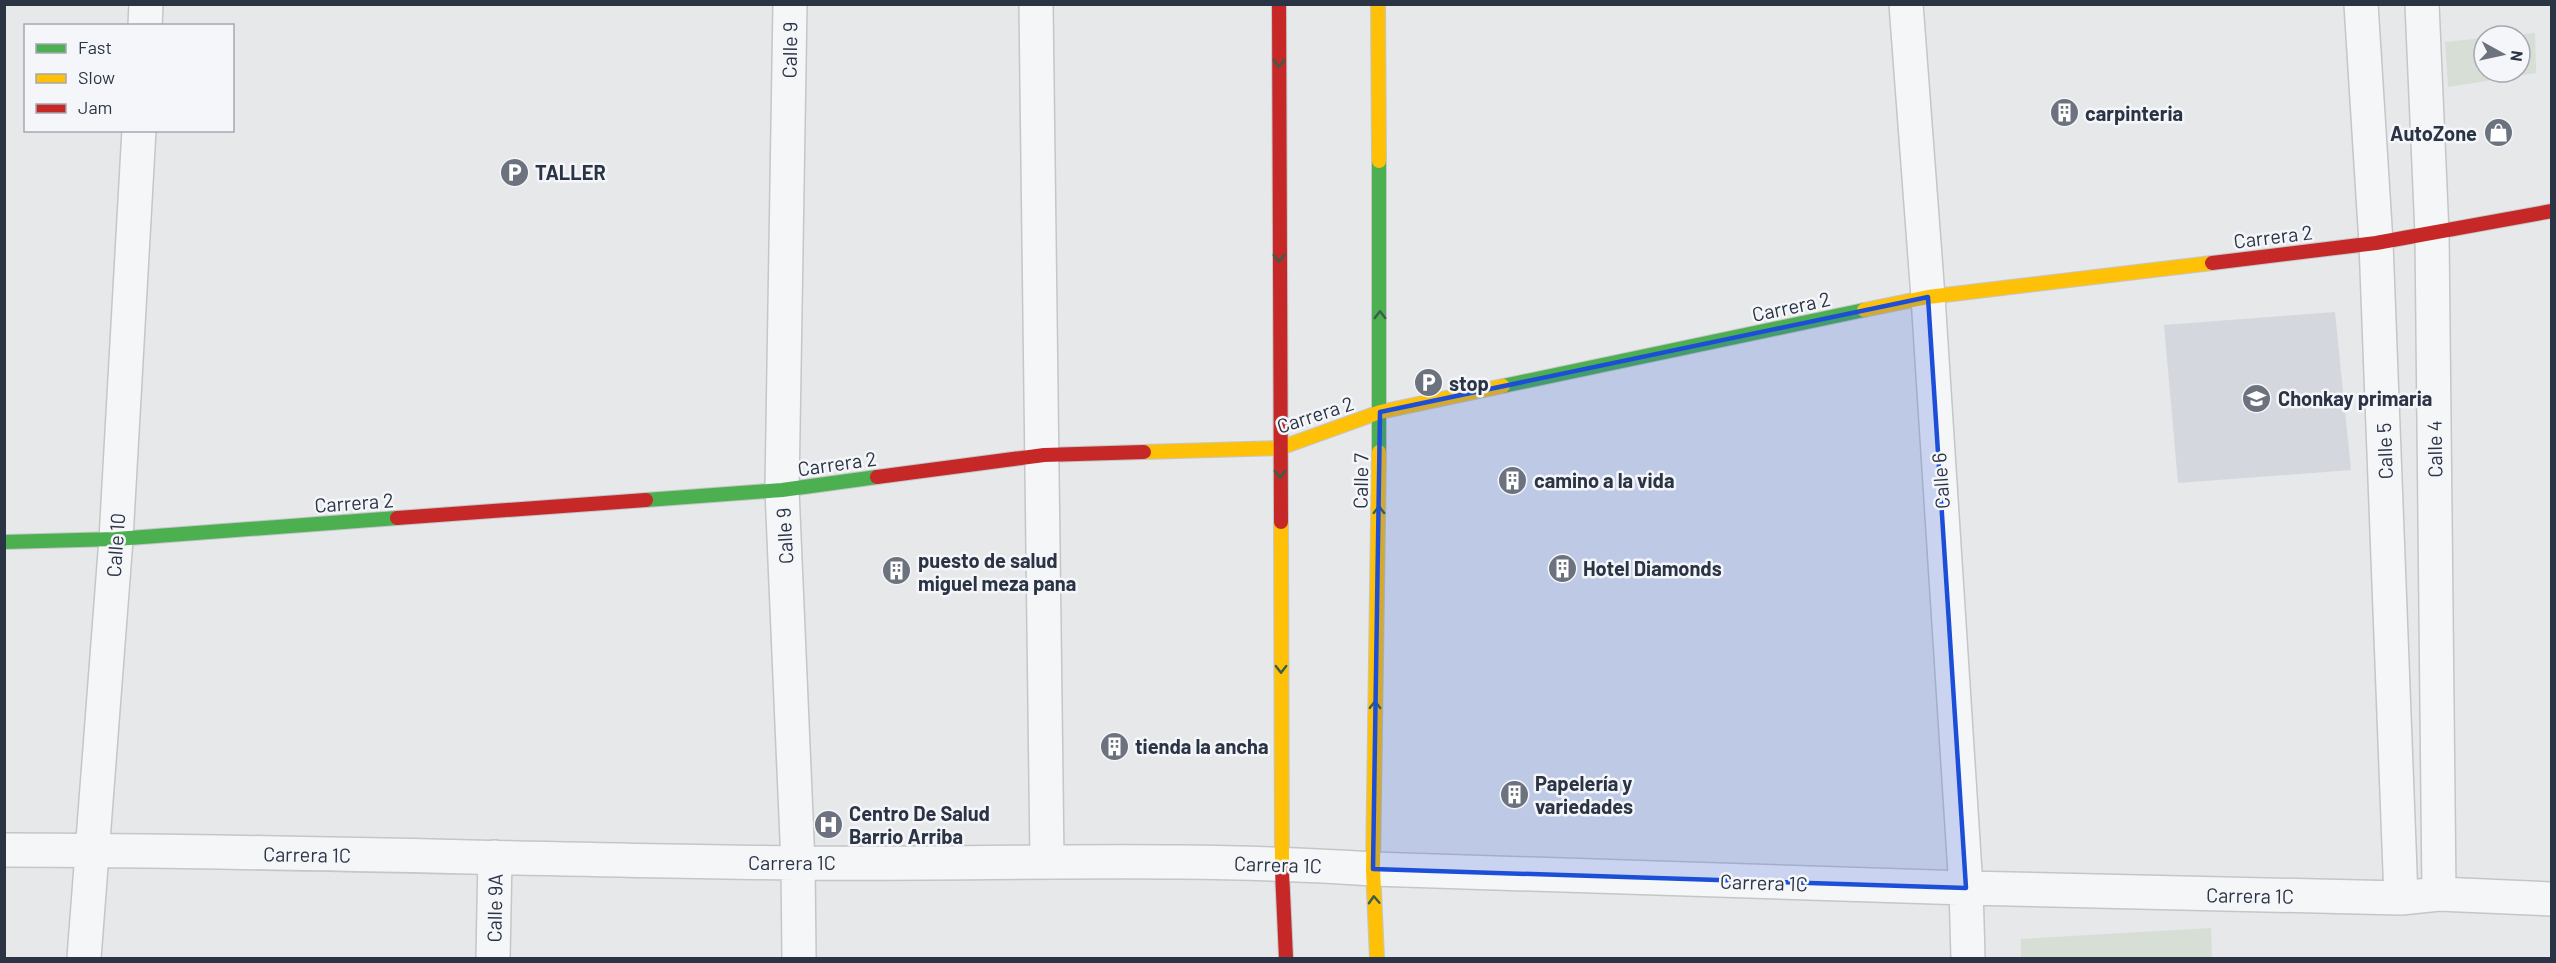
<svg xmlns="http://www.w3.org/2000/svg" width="2556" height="963" font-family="Barlow,sans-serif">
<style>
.built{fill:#d4d7dd}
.green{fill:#d6ded6}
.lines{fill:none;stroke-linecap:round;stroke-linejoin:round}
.street-casing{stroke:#c4c6c8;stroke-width:36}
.fast-casing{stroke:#c4c6c8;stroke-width:16}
.slow-casing{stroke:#c4c6c8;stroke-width:16}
.jam-casing{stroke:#c4c6c8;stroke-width:16}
.street{stroke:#f5f6f7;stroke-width:33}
.fast{stroke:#4caf50;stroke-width:14}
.slow{stroke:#ffc107;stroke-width:14}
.jam{stroke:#c62828;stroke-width:14}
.oneway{stroke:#375f49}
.marked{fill:#1d4ed8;fill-opacity:0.2;stroke:#1d4ed8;stroke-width:4.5;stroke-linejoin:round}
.labels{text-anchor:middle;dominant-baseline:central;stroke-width:5;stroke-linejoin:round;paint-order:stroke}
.street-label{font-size:20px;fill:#2b3445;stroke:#f4f6f9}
.poi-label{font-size:20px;font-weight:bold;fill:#2b3445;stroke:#f4f6f9;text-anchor:start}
</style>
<rect width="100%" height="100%" fill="#e6e8ea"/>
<!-- built -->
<path class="built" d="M 2335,312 L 2351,470 L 2178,483 L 2164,325 Z"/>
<!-- green -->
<path class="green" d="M 2535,33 L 2536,73 L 2448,87 L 2445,42 L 2484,38 L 2484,72 L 2520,72 L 2520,36 L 2502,36 Z
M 2211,928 L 2212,958 L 2021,958 L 2021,939 Z"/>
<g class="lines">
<defs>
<path id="street" d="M 790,4 L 782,490 L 798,863 L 799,958
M 1036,4 L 1047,861
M 1906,4 L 1928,297 L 1966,888 L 1968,958
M 2361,4 L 2376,243 L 2401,898
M 2422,4 L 2432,234 L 2439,894
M 145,26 L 146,4
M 4,850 C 268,850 532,860 795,863 C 988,865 1180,856 1373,869 L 1966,888 L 2401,898 L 2439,894 L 2552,899
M 84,958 L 116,539 L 139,130
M 493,958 L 495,857"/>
<path id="fast" d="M 1379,161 L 1379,452
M 1503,386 L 1864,310
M 646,500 L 782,490 L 877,477
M 4,542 L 116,539 L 397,518"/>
<path id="slow" d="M 1378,4 L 1379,161
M 1864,310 L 1928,297 L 2212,263
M 1144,452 L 1280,448 L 1380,412 L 1503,386
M 1281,522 L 1282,871
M 1377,958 L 1373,869 L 1379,452"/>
<path id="jam" d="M 1279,4 L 1281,522
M 2212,263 L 2376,243 L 2552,211
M 877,477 L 1044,455 L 1144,452
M 397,518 L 646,500
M 1282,871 L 1286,958"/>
</defs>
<!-- street casing -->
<use href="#street" class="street-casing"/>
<!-- fast casing -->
<use href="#fast" class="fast-casing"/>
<!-- slow casing -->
<use href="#slow" class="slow-casing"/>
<!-- jam casing -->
<use href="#jam" class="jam-casing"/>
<!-- street -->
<use href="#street" class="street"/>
<!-- fast -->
<use href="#fast" class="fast"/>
<!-- slow -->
<use href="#slow" class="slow"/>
<!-- jam -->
<use href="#jam" class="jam"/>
</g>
<!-- one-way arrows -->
<defs><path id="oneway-chevron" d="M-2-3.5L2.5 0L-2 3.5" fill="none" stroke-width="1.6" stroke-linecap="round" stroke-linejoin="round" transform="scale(1.5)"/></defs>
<g class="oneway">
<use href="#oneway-chevron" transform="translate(1279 63) rotate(90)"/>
<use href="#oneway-chevron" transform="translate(1279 258) rotate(90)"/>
<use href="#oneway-chevron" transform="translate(1380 315) rotate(-90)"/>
<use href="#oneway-chevron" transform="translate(1280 474) rotate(90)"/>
<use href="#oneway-chevron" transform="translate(1379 510) rotate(-89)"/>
<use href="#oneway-chevron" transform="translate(1281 669) rotate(90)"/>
<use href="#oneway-chevron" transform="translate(1375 705) rotate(-89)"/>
<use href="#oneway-chevron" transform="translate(1374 900) rotate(-93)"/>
</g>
<!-- marked area -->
<path class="marked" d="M 1928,297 L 1966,888 L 1373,869 L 1380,412 Z"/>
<!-- icons -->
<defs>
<symbol id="building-disc" viewBox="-11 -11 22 22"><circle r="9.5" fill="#6c737f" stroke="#f4f6f9"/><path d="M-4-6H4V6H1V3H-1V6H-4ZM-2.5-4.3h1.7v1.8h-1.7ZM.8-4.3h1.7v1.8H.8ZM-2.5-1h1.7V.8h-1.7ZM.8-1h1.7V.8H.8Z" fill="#fff"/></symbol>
<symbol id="shop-disc" viewBox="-11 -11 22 22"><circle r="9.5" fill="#6c737f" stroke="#f4f6f9"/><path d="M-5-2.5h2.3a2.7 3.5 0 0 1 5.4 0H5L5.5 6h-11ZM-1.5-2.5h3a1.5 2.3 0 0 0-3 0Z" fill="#fff"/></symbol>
<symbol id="parking-disc" viewBox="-11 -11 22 22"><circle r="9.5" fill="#6c737f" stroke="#f4f6f9"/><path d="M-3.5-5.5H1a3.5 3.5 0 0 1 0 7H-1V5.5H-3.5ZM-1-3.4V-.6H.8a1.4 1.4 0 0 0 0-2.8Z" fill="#fff"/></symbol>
<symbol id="school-disc" viewBox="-11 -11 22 22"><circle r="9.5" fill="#6c737f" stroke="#f4f6f9"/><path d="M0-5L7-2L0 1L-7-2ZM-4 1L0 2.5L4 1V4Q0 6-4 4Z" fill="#fff"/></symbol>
<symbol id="hospital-disc" viewBox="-11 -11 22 22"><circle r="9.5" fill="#6c737f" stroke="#f4f6f9"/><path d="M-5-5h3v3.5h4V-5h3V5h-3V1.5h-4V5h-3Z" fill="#fff"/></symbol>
</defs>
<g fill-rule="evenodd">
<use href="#building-disc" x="2048" y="96" width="33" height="33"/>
<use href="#shop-disc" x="2482" y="116" width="33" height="33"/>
<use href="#parking-disc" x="498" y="156" width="33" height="33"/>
<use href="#parking-disc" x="1412" y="366" width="33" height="33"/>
<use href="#school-disc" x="2240" y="382" width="33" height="33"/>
<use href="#building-disc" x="1496" y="464" width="33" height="33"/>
<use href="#building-disc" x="1546" y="552" width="33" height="33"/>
<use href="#building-disc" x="880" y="554" width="33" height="33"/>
<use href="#building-disc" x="1098" y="730" width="33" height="33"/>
<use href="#building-disc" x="1498" y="778" width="33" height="33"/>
<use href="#hospital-disc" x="812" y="808" width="33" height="33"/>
</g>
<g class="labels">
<!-- street labels -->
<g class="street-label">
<text transform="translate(789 50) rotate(-89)">Calle 9</text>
<text transform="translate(2273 236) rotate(-7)">Carrera 2</text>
<text transform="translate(1791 306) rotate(-12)">Carrera 2</text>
<text transform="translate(1315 414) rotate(-18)">Carrera 2</text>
<text transform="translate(2434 449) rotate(-91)">Calle 4</text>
<text transform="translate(2384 451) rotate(-92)">Calle 5</text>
<text transform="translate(837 463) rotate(-8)">Carrera 2</text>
<text transform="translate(1360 481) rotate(-89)">Calle 7</text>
<text transform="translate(1940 481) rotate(-94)">Calle 6</text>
<text transform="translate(354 502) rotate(-4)">Carrera 2</text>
<text transform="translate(784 536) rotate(-93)">Calle 9</text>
<text transform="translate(115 545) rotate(-86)">Calle 10</text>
<text transform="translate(307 854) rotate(1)">Carrera 1C</text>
<text x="792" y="862">Carrera 1C</text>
<text transform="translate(1278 864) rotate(2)">Carrera 1C</text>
<text transform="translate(1764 882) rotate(2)">Carrera 1C</text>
<text transform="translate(2250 895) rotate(1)">Carrera 1C</text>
<text transform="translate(494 908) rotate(-89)">Calle 9A</text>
</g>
<!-- poi labels -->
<g class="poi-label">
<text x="2085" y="113">carpinteria</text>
<text x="2477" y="133" text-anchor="end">AutoZone</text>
<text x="535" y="172">TALLER</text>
<text x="1449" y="383">stop</text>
<text x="2278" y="398">Chonkay primaria</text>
<text x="1534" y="480">camino a la vida</text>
<text x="918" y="560">puesto de salud<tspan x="918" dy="23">miguel meza pana</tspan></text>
<text x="1583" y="568">Hotel Diamonds</text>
<text x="1135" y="746">tienda la ancha</text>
<text x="1535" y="783">Papelería y<tspan x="1535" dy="23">variedades</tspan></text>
<text x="849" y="813">Centro De Salud<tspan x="849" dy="23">Barrio Arriba</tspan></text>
</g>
</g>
<!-- border -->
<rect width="2556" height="963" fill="none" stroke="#2b3445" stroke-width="12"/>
<!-- legend -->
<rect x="24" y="24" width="210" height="108" fill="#f4f6f9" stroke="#a4a8b1" stroke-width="1.5"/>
<rect x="36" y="44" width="30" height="9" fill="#4caf50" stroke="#a4a8b1" stroke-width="1.5"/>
<text x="78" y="54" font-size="18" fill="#2b3445">Fast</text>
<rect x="36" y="74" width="30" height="9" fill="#ffc107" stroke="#a4a8b1" stroke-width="1.5"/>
<text x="78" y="84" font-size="18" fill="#2b3445">Slow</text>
<rect x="36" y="104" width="30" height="9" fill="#c62828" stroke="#a4a8b1" stroke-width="1.5"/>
<text x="78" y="114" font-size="18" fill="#2b3445">Jam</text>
<!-- north arrow -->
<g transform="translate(2502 54) rotate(98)"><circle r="28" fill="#f4f6f9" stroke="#a4a8b1" stroke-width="1.5"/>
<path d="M0-4.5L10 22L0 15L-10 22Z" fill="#6c737f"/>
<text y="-9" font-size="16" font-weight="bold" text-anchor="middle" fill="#2b3445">N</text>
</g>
</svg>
